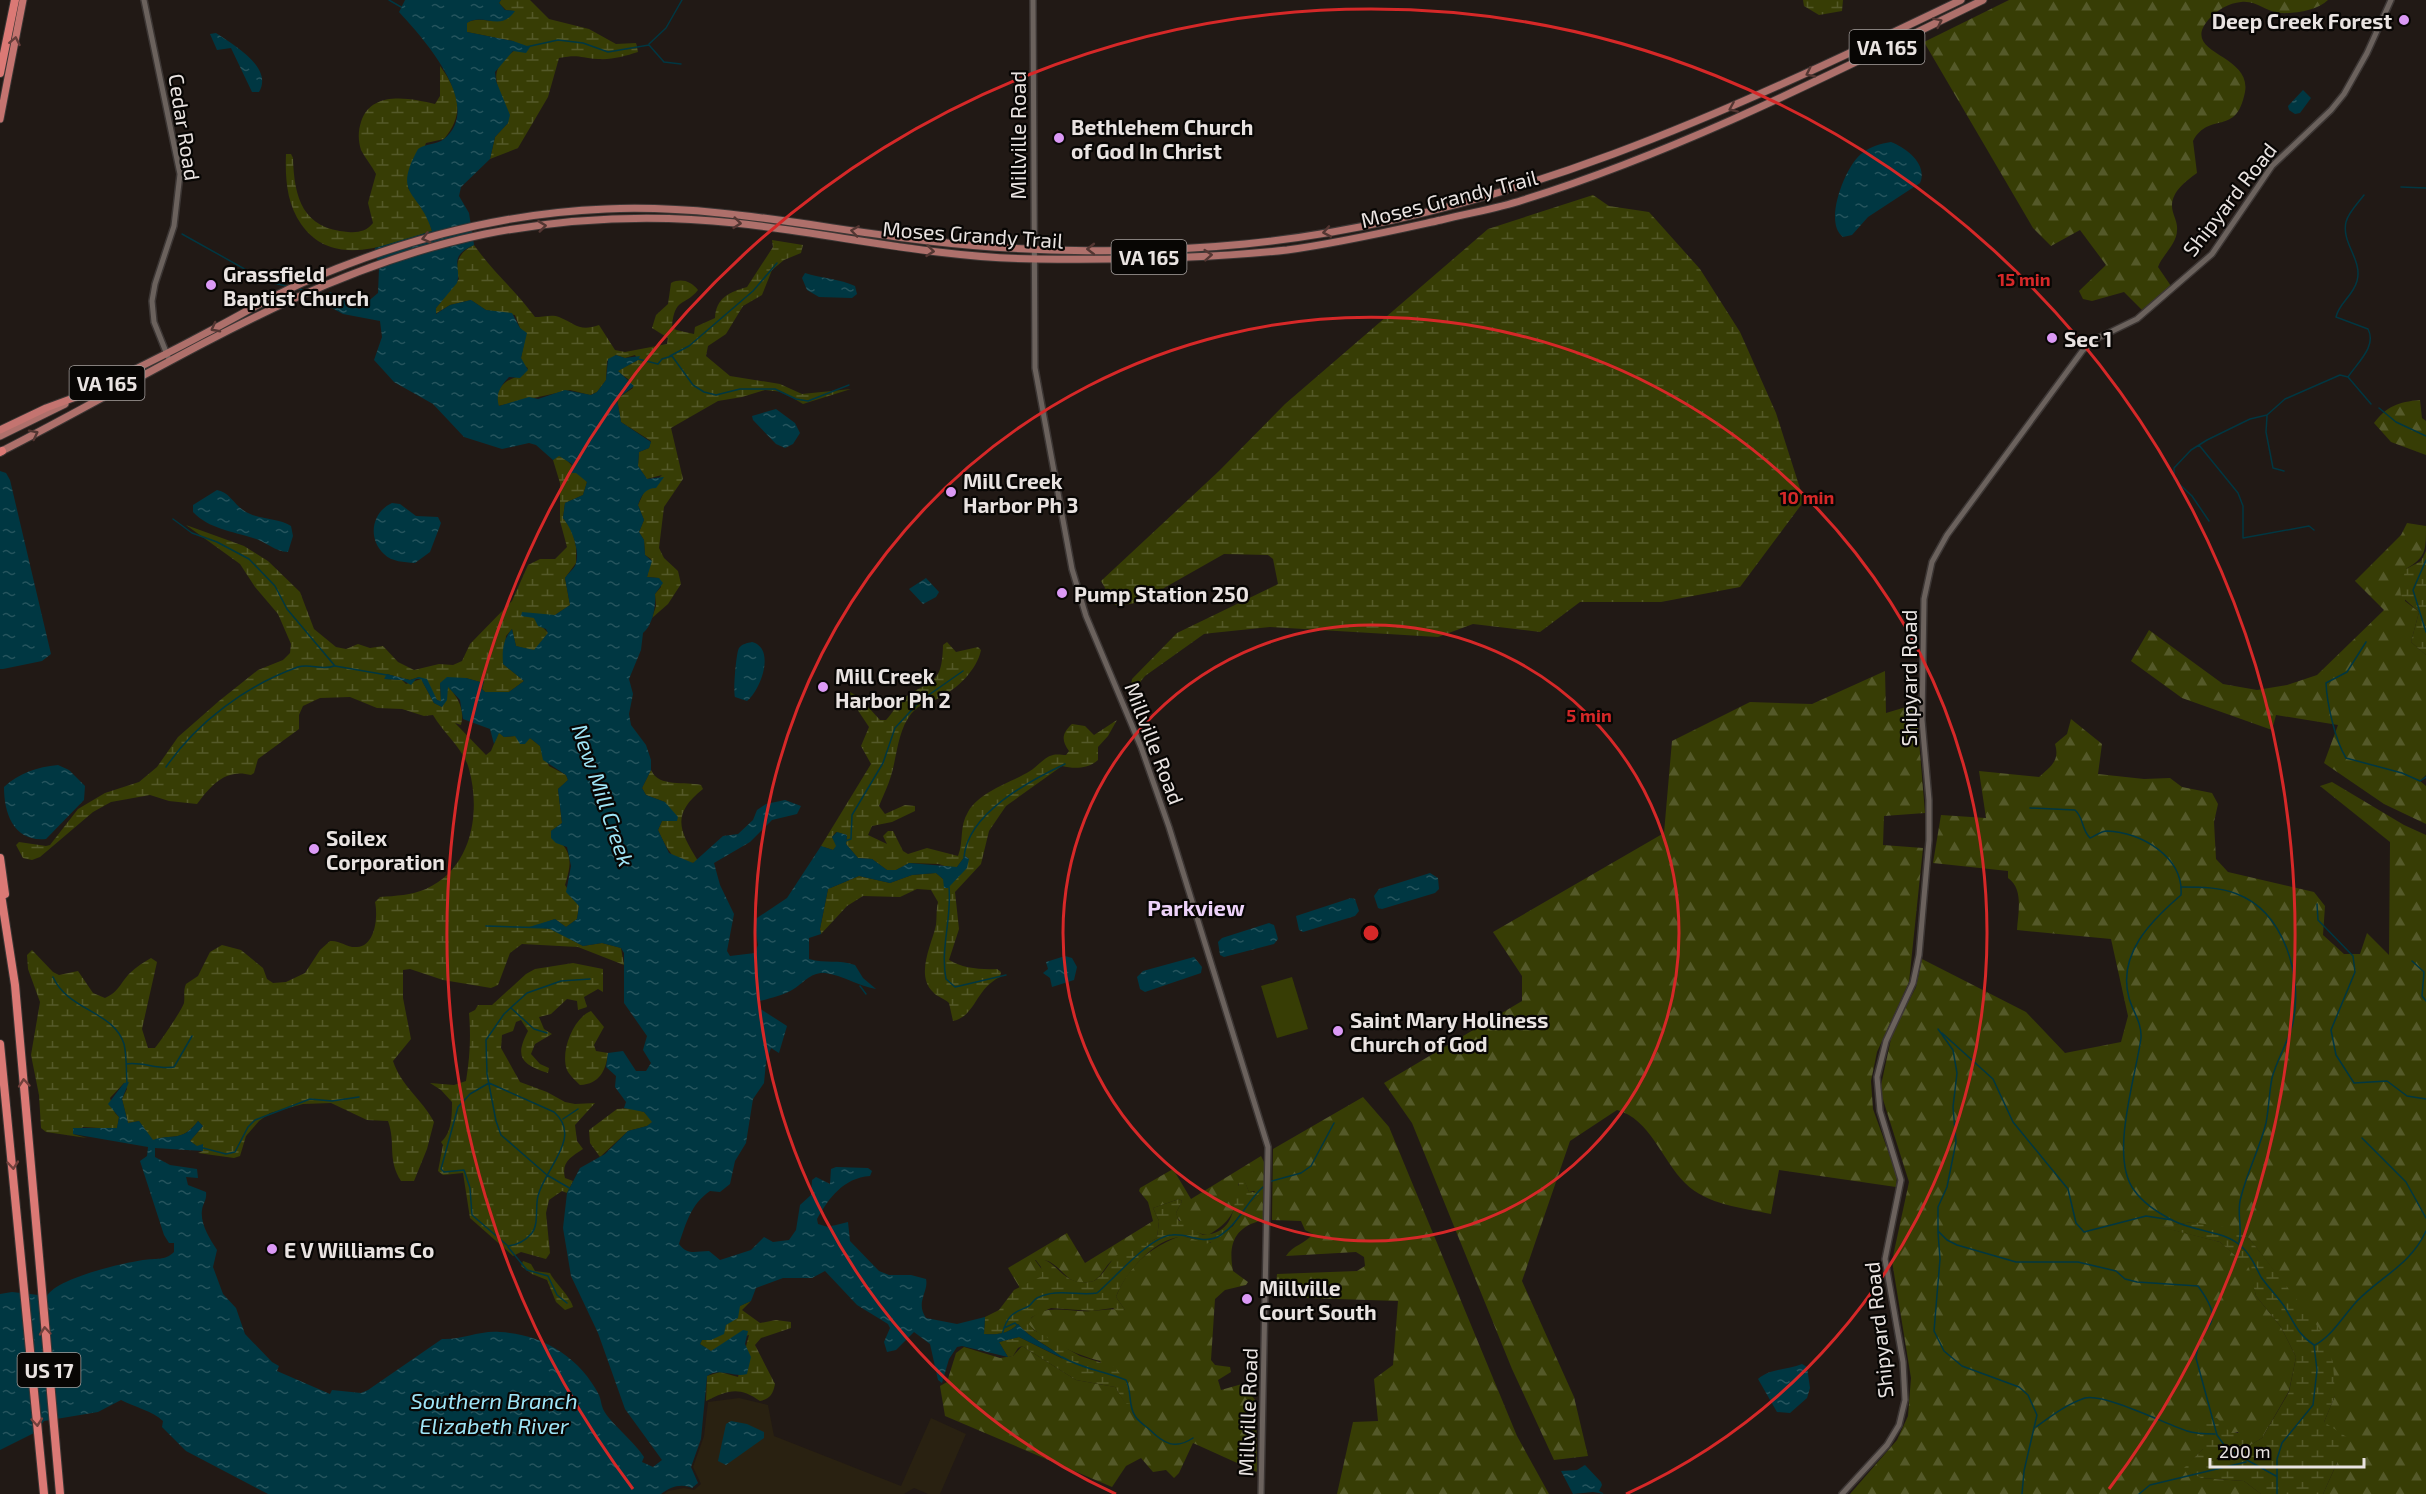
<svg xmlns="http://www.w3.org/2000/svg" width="2426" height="1494" font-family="'Exo 2',sans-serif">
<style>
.commercial{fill:#292111}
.green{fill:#373d05}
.forest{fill:url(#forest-firs)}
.wetland{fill:url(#wetland-marsh)}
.water{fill:url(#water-ripples)}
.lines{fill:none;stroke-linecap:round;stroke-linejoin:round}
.stream{stroke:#003742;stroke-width:1.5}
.tertiary-casing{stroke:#3c3634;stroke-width:8}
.primary-casing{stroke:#3c3634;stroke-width:9}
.trunk-casing{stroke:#3c3634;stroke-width:9}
.motorway-casing{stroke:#3c3634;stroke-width:10}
.tertiary{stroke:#6b625d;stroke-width:5}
.primary{stroke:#ae706b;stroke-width:7}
.trunk{stroke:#c47470;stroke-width:7}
.motorway{stroke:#db7975;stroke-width:8}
.oneway{stroke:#533632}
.oneway2{stroke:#663d3a}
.oneway3{stroke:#72403c}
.ring{fill:none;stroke:#d62828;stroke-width:3}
.poi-dot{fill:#db99f5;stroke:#080604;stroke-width:2}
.labels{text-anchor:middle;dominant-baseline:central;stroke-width:4.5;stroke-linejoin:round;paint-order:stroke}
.shield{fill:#080604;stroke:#a6a19f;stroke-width:1.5}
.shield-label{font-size:20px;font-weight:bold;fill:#e9e3e1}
.poi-label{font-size:21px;font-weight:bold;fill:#e9e3e1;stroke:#080604;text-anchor:start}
.street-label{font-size:21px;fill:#e9e3e1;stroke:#080604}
.water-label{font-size:22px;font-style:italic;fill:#9fe5f7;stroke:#080604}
.neighbourhood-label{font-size:22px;font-weight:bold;fill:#edd2f9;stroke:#080604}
.centre{fill:#d62828;stroke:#080604;stroke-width:3}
.ring-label{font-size:18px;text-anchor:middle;font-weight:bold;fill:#d62828;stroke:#080604;stroke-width:4.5;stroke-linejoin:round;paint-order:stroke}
</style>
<defs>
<pattern id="forest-firs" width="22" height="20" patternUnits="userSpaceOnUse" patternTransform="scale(1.5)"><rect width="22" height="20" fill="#373d05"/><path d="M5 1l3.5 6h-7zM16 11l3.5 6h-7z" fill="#545929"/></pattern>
<pattern id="wetland-marsh" width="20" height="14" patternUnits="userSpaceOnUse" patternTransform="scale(1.5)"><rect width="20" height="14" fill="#373d05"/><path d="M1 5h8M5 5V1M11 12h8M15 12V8" fill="none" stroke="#545929"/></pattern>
<pattern id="water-ripples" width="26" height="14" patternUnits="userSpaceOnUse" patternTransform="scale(1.5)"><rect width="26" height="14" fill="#003742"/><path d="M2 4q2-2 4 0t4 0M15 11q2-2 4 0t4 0" fill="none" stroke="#25545d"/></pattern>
</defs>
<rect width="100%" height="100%" fill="#211915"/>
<!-- commercial -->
<path class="commercial" d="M 739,1398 L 768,1405 L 774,1436 L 901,1486 L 931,1418 L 966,1434 L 940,1494 L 928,1494 L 914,1488 L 904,1494 L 664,1494 L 668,1491 L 684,1488 L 694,1490 L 701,1484 L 693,1467 L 704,1436 L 708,1402 Z"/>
<!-- green -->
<path class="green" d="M 1292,977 L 1308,1029 L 1277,1038 L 1261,986 Z"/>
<!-- forest -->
<path class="forest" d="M 2009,0 L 2328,0 C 2318,10 2295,14 2280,13 C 2266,12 2256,0 2241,2 C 2229,3 2217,10 2209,19 C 2178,54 2252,53 2245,92 C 2236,138 2210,110 2193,141 L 2197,173 C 2186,181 2172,191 2172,206 C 2172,214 2178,222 2177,230 C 2177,244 2163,254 2158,267 L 2171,286 L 2142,310 L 2124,292 L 2092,301 L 2083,299 L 2079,291 L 2106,265 L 2080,230 L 2051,246 L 2033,228 L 1924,42 Z
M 2420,400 L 2422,418 L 2426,421 L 2426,455 L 2391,442 L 2374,423 C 2387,406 2398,402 2420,400 Z
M 2407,523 L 2426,526 C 2426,551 2426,557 2406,569 L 2405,601 L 2419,612 L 2411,642 L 2426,655 L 2426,775 L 2420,781 L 2426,786 L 2426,824 L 2384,804 L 2324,763 L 2338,725 L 2276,715 L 2272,730 L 2182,698 L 2131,661 L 2149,630 L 2223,684 L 2257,690 L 2287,685 L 2317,675 L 2384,610 L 2355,581 L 2401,535 Z
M 1885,671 L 1886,713 L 1916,704 L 1925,813 L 1884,816 L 1883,845 L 1923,848 L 1909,982 L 1877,1052 L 1871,1081 L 1873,1109 L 1897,1176 L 1896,1187 L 1779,1170 L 1771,1214 C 1743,1208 1707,1205 1685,1183 C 1662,1160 1650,1119 1617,1110 L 1570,1141 L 1522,1281 L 1574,1397 L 1588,1456 L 1554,1460 L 1512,1369 L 1412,1123 L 1384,1083 L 1522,1001 L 1522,976 L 1493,932 L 1664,833 L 1672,741 L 1750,702 L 1812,704 Z
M 2071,719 L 2102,744 L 2098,774 L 2144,779 L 2170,778 L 2182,787 L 2212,793 L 2218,804 L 2214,822 L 2216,859 L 2228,872 L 2314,892 L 2325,906 L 2323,935 L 2344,954 L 2360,954 L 2367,933 L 2389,955 L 2390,842 L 2320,786 L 2332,782 L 2404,825 L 2426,835 L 2426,1494 L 2323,1494 L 2337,1463 L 2324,1422 L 2335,1396 L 2300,1305 L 2249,1238 L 2192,1222 L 2162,1227 L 2220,1242 L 2250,1268 L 2256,1296 L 2281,1327 L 2296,1357 L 2289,1391 L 2262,1438 L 2249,1446 L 2238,1432 L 2202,1441 L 2204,1448 L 2184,1469 L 2201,1478 L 2244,1481 L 2261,1494 L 1850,1494 L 1897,1440 L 1908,1416 L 1911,1378 L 1892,1261 L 1909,1182 L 1880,1090 L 1892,1034 L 1916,987 L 1922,959 L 2026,1012 L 2065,1053 L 2121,1042 L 2128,1016 L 2111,939 L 2017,930 C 2018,913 2024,889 2008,878 L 2008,871 L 1933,863 L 1941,815 L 1986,818 L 1979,771 L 2039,777 C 2051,766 2060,761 2055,744 L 2067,734 Z
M 1363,1097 L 1389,1127 L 1517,1436 L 1549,1494 L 1337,1494 L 1353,1422 L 1378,1421 L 1374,1379 L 1393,1365 L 1398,1301 L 1275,1297 L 1277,1274 L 1357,1271 L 1365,1266 L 1364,1257 L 1356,1252 L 1286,1256 C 1293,1245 1305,1244 1313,1234 L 1305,1230 L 1301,1221 L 1272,1220 L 1273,1149 Z
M 1261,1156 L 1265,1164 L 1263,1220 C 1234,1227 1228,1244 1233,1271 L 1248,1282 L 1246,1285 L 1225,1290 L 1215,1299 L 1211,1360 L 1215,1365 L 1230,1367 L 1231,1372 L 1218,1380 L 1221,1390 L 1242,1384 L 1256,1401 L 1257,1472 L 1193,1443 L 1179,1473 L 1174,1478 L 1166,1470 L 1153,1472 L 1141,1458 L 1126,1466 L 1112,1487 L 945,1416 L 940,1386 L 947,1382 L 956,1353 L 964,1347 L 1000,1358 L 1013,1356 L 1022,1346 L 1076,1380 L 1115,1387 L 1126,1404 L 1100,1361 C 1077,1355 1044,1341 1027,1323 C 1043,1301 1068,1313 1091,1311 C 1103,1310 1112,1308 1125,1310 L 1116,1297 C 1127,1267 1151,1246 1181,1236 L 1210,1243 L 1233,1226 L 1246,1206 L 1259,1195 L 1254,1191 L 1249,1192 L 1244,1180 L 1238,1184 C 1239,1209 1229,1224 1208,1235 C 1198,1235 1177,1223 1176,1213 L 1182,1201 L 1179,1199 L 1153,1208 L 1159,1221 L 1157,1238 C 1143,1247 1128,1249 1114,1259 C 1105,1265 1103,1275 1094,1281 C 1067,1287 1068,1273 1050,1262 C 1047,1260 1040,1260 1035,1260 L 1043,1271 L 1043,1276 L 1020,1288 L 1008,1268 L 1067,1233 L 1085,1263 L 1153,1221 L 1148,1202 L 1139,1191 L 1140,1188 L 1173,1169 L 1191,1199 Z"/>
<!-- wetland -->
<path class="wetland" d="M 501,0 L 530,0 L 549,19 L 589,29 L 616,44 L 636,43 L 638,52 C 625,56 612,60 598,59 C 579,58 580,54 559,58 L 548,97 L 518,148 L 490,159 L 495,137 L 508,123 C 503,85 478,74 521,46 L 513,41 L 467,32 L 466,23 C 483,13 501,31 514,11 L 506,10 L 499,3 Z
M 1803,0 L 1843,0 L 1842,11 L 1819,15 L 1804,6 Z
M 440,66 C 458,91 466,113 444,139 L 426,143 L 408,188 L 428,218 L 432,231 C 389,244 333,270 301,224 C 287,204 285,179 286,154 L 291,154 L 293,158 C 294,198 303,229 348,232 C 358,233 367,231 373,223 L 368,203 L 376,174 C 372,166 365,158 361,150 C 358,140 358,131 361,122 C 371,90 410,98 435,104 L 440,96 Z
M 1593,195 L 1609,206 L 1649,212 L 1700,269 L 1740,332 L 1776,413 L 1804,501 L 1740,587 L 1661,602 L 1580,602 L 1540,632 L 1473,624 L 1438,637 L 1270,627 L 1212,633 L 1204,634 L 1145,676 L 1129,696 L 1132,679 L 1177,633 L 1278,584 L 1273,559 L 1268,555 L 1224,554 L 1164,588 C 1155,601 1130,605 1115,605 L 1101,581 L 1219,471 L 1285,404 L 1488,229 Z
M 772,240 L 803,245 L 801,253 L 784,260 L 772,270 L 762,295 L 743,306 L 726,334 L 708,346 L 706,356 L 730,376 L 780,384 L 802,394 L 851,389 L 803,404 L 783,392 L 765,390 L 742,397 L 718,401 L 671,428 L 683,479 L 664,507 L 659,548 L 664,558 L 678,571 L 681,584 L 668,604 L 652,618 L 656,606 L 655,594 L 661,587 L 659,578 L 647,577 L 651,559 L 645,555 L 644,540 L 639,532 L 644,520 L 638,505 L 644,492 L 662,475 L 647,479 L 638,466 L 639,452 L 649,448 L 651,441 L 621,422 L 617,399 L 633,388 L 628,379 L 617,371 L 638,360 L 635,355 L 625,358 L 616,355 L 607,361 L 606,380 L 597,392 L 590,395 L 570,390 L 498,406 C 494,387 506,379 523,375 L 528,368 L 523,365 L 521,358 L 526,334 L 520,328 L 515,315 L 486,310 L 471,300 L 450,305 L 435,314 L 436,308 L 459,279 C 454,263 459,252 474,245 C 493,272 516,291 535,317 C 542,317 553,314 559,317 C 576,324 579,332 599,325 L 615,350 L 625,352 L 667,344 L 668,338 L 652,328 L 656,315 L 668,304 L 671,283 C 681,278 691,281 698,290 C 684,307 675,297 672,326 L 676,330 L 694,334 L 695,327 L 715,318 C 716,298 729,292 747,287 L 773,247 Z
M 559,455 C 568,460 582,475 587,482 L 583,495 L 565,503 L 563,518 L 572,530 L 576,547 L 576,563 L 565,578 L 570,605 L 555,615 L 534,618 L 548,633 L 534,651 L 516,646 L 512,629 L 506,636 L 503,664 L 524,681 L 509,692 L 485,692 L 482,689 L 484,681 L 480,682 L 466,678 L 440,683 L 441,701 L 437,700 L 419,677 L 410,680 L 387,674 L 385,679 L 402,680 L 406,684 L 421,679 L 434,703 L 442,707 L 448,686 C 458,698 465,709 461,725 L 455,723 L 486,755 L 491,751 L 499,732 L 504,737 L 515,736 L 526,740 L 530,738 L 540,746 L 549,766 L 566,775 L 568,780 L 558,789 L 562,823 L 551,831 C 570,852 574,856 565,885 L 579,906 L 577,919 L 566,927 L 555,919 L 533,927 L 552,929 L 583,946 L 602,943 L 621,948 L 624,965 L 578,947 L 522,944 L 510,953 L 498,985 L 491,988 L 443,980 L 410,969 L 403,970 L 403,998 L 411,1039 L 393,1061 C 401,1086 422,1099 434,1122 L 427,1149 L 414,1181 L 401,1181 C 387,1159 396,1143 388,1121 L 367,1120 L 331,1103 L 303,1104 L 270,1113 L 259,1121 L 246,1136 L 240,1156 L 234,1158 L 198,1153 L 203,1151 L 190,1141 L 203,1126 L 198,1121 C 180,1144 173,1132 153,1141 L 139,1121 L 128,1123 L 122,1099 L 127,1089 L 124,1083 L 110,1098 L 115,1113 L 119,1117 L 117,1129 L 83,1127 L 73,1134 L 87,1138 L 46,1132 L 41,1128 L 39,1095 L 31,1055 L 40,1002 L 28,969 L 27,955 L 32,950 L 53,972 L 59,975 L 78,971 L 93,993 L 105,998 C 119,992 120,983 130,973 C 136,967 144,962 151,958 L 157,962 L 142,1029 L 148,1048 L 155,1048 C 160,1042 182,1010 184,1003 C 185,996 183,991 186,984 L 198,976 L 210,952 L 222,945 L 241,950 L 263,968 L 267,979 L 273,983 L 286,982 L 305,973 L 320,950 L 330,941 C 340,940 347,948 357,947 C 376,946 378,915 375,902 L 380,897 C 396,896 411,895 426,889 C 472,868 481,813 469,769 C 464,749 443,733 433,715 L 424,716 L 402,709 L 377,708 L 350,697 L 320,698 L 303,706 L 299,715 L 299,729 L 258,759 L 254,773 L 251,775 C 226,768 211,785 197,804 L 169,801 L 150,795 L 111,802 L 93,812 L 40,857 L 32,860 L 23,858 L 16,845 L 19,842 L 46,846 L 50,845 L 78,809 L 105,793 L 139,782 L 157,767 L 178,737 L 219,701 L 258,670 L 283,660 L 290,653 L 291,644 L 278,614 L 255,587 L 240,564 L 186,525 L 244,546 L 268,561 L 300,592 L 314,629 L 336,647 L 346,649 L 358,644 L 370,648 L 383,646 L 398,662 L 414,670 L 439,664 L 453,665 L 462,661 L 470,644 L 512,601 L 528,565 L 540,559 L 555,559 L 567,547 L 560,521 L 560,483 L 553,460 Z
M 2426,551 L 2426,655 L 2411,642 L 2419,612 L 2401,596 L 2400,587 L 2406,569 L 2421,561 Z
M 947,642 L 956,652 L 978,647 L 981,650 C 977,670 957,689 939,698 C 929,703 919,704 911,714 C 898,730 897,756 891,776 C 888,786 883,796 879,806 L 885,814 L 905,805 L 915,806 L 915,811 L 892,822 L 872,826 L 868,835 L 887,844 L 883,836 L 888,831 L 893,831 L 903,851 L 908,854 L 927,848 L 958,856 C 964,841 959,827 968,812 C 980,791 1011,783 1030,771 C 1037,767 1044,757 1053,755 C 1057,754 1062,755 1066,755 L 1069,751 C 1061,740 1062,733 1072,724 L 1085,726 L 1094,735 L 1117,720 L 1108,736 L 1098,747 L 1098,760 C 1088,769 1074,769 1062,766 L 1006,806 L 989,831 L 981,864 L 955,892 L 959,929 L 949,960 C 962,968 981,970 997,969 L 1001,972 L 1000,977 C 975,989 976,1016 953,1021 L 949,1003 C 944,998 937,997 933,992 C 915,975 932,944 936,925 C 937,917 936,910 938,902 L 931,890 L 917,889 L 900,897 L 863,896 L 847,906 L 821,934 L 820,929 L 828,889 L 859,876 L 890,883 L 912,875 L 936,873 L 943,879 L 969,859 L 965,856 L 957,867 L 953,869 L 939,864 L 909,863 L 896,870 L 887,870 L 872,859 L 858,858 L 846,844 L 847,835 L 836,832 L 832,837 L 837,846 L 833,850 L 821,846 L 871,764 L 861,746 L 869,727 L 849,697 L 848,691 L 859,697 L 880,720 L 886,720 C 893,713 896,705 904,698 C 933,678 942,685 943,645 Z
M 651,770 C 659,788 685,781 701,785 L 703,789 C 670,815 680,831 698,861 C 676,871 665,845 658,830 L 662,821 L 676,821 L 665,802 L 646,795 L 642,788 Z
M 573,963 L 603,969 L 603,992 L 598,989 L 584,997 L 587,1007 L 578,1010 L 577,1001 L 567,999 L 551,1014 L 539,1017 L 544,1029 L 552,1034 L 535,1044 L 531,1054 L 540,1064 L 549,1068 L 548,1073 C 522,1064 514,1058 528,1031 L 521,1020 L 516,1022 L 513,1031 L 502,1035 L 501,1048 L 520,1082 L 547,1092 L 565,1102 L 575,1104 L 595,1103 L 575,1125 L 577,1141 L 583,1149 C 571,1157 561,1162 565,1178 L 573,1181 L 567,1193 L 562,1191 L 549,1200 L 546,1213 L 550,1253 L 546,1259 L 521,1252 L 513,1256 L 470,1218 L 463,1173 L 443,1175 L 438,1171 L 443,1145 L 441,1142 C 452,1133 452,1115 452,1102 L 441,1090 L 430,1083 L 454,1085 L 466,1081 C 470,1057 471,1036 469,1013 L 475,1010 L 478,1005 L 492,1005 L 526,974 L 535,969 Z
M 591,1011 L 604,1027 L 594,1045 L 596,1051 L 608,1053 C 606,1070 600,1084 580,1085 C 576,1081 570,1076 567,1070 C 560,1052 573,1018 591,1011 Z
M 631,1108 L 644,1112 L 653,1122 L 647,1126 L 628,1131 L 600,1157 L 590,1143 L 589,1130 L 617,1109 Z
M 1244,1179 L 1249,1192 L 1263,1192 C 1258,1196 1252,1200 1248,1205 C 1235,1218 1226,1240 1205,1244 C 1199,1241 1190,1237 1183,1237 C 1156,1236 1124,1274 1116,1297 L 1125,1310 L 1122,1314 L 1113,1308 L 1092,1311 L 1051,1308 L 1032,1317 L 1028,1323 L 1034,1330 L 1080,1356 L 1115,1367 L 1127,1383 L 1131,1403 L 1126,1404 L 1115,1387 L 1076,1380 L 1022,1346 L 1018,1348 L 1013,1356 L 1008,1357 L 999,1342 L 1019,1337 L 1063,1359 C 1050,1345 1030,1339 1018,1324 C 1008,1334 998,1335 984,1334 L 985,1317 L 999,1310 L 1014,1290 L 1042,1276 L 1041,1267 L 1035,1259 C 1058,1256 1060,1289 1094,1281 C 1104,1275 1108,1263 1117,1255 C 1130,1246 1144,1246 1157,1238 L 1159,1221 L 1153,1208 L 1179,1199 L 1182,1201 L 1176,1213 L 1179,1221 L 1188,1220 L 1195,1231 L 1203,1235 C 1239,1233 1232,1201 1240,1180 Z
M 2192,1222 L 2224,1227 L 2249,1238 L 2319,1328 L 2333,1362 L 2335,1396 L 2324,1422 L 2348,1438 L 2323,1494 L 2261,1494 L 2244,1481 L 2201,1478 L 2183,1469 L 2203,1449 L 2198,1427 L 2210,1417 L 2217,1418 L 2231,1433 L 2246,1433 L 2249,1446 L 2262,1438 L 2289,1392 L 2296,1357 L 2281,1327 L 2256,1296 L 2249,1268 L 2220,1242 L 2160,1227 Z
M 523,1261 L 531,1264 L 535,1271 L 550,1273 C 555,1283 571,1297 573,1307 L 565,1310 L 556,1302 L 547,1280 L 532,1274 L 521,1266 Z
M 751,1301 L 742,1310 L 760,1323 L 776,1320 L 791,1322 L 791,1328 L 761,1338 L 755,1345 L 775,1384 C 773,1394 770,1399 760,1401 C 739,1386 728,1390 706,1401 L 707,1376 L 720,1372 L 738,1377 L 749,1335 L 728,1342 L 711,1351 L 700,1344 L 702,1340 L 711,1340 L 740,1306 Z"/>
<!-- water -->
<path class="water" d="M 405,0 L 501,0 L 499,3 L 505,10 L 515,11 C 500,33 484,12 467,23 L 467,32 L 513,41 L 530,47 L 526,53 L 513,51 L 495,72 L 496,81 L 510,115 L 508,123 L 495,137 L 490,159 L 461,187 L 459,196 L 469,213 L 474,245 C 447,257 462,266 457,283 L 436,308 L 436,314 L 450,305 L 471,300 L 486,310 L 512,313 L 520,328 L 527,333 L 521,358 L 528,370 L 520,378 L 509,377 C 501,386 495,393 499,406 L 529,397 L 538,399 L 565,390 L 591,395 L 597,392 L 606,380 L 608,359 L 616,355 L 625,358 L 640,356 L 638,360 L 618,371 L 634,386 L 617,399 L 621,422 L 651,442 L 649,448 L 639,452 L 638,466 L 647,479 L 664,477 L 656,488 C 646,488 641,495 638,505 L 644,520 L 639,532 L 644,540 L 645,555 L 652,561 L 647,577 L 659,578 L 663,583 L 655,594 C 656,606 653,625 643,633 L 641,650 L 629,679 L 633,694 L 629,714 L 631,725 L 646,745 L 651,760 L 651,770 L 642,788 L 646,795 L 665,802 L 678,817 L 677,821 L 662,821 L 658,830 L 669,853 L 693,863 L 723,836 L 738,834 L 753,820 L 757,810 L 766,804 L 785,800 L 801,806 L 797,814 L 772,820 L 750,842 L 714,863 L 720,885 L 734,914 L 727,951 L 730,956 L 755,953 L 758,945 L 754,920 L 787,898 L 821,846 L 833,850 L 836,846 L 832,837 L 837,832 L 847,835 L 846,844 L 858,858 L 872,859 L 887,870 L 896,870 L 909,863 L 957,867 L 965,856 L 969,859 L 967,868 L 948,888 L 944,888 L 943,879 L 936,873 L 912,875 L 890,883 L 859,876 L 828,889 L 820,929 L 821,934 L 809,938 L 809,959 C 826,964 838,959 855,965 L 863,978 L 876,989 C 858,986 843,975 825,973 C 810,972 804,983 792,990 C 783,995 771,998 760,1001 L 759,1008 L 787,1026 L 779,1053 L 771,1048 L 766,1062 L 764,1083 L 753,1099 L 746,1143 L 735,1161 L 730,1184 L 720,1192 L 710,1191 C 691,1204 686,1223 679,1244 C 688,1256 696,1251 709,1251 L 720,1260 L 751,1250 L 764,1237 L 773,1242 L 789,1240 L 796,1230 L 800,1205 L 811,1195 L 812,1180 L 816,1177 L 830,1184 L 831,1169 L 836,1167 L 868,1168 L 872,1171 L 870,1176 C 843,1178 829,1198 817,1219 L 818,1224 L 828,1227 L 848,1222 L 850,1241 L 879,1271 L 889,1275 L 911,1275 L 926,1279 C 929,1292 915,1302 926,1318 L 957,1324 L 985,1317 L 984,1334 C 998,1335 1008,1334 1018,1324 C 1030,1339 1051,1347 1066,1360 L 1019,1337 L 999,1342 L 1008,1357 L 962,1346 L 957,1347 L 949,1359 L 942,1383 L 938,1380 L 930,1344 L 914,1332 L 896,1350 L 887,1352 L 884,1342 L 890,1328 L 888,1324 L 857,1305 L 825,1271 L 812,1278 L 783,1278 L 756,1288 L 751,1301 L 740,1306 L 738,1318 L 726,1325 L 724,1334 L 711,1340 L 702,1340 L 700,1344 L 711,1351 L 743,1330 L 748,1331 L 745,1344 L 751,1357 L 747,1374 C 733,1378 720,1367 707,1376 L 701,1439 L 691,1467 L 698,1483 L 692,1488 C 681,1483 670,1487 661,1494 L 268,1494 L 186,1451 L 162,1427 L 163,1421 C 153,1411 134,1407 121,1400 L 98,1412 L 44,1421 L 36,1432 L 0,1450 L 0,1294 L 12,1292 L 47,1296 C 57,1278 123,1263 143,1260 C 156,1258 165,1261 174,1252 L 174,1243 L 169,1243 L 164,1235 L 140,1161 L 147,1156 L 148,1147 L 73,1134 L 73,1128 L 117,1128 L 119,1117 L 108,1104 L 124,1083 L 129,1082 L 122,1099 L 128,1123 L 139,1121 L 153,1140 C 172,1133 182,1143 198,1121 L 203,1126 L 190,1141 L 197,1146 L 203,1144 L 203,1151 L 155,1148 L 155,1157 L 170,1165 L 197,1169 L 198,1178 L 186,1177 L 188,1185 L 206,1192 C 207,1200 203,1203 202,1210 C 200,1224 210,1239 217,1250 L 213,1267 L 223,1294 L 236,1308 L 245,1334 L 272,1362 L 279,1366 L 277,1371 L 330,1394 L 332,1390 L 361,1393 L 368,1390 L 442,1339 C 462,1340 480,1330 500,1332 C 542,1334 580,1357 599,1395 C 601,1400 601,1404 603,1409 C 608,1421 634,1441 644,1457 L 642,1462 L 653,1467 L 662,1460 L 625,1409 L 598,1333 L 571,1276 L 563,1228 L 567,1193 L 580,1168 L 605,1154 L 628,1131 L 647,1126 L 652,1122 L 644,1112 L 624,1108 L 626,1102 L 615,1087 L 616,1076 L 606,1067 L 608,1053 L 623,1051 L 636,1071 L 646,1071 L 651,1063 L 643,1050 L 647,1036 L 624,1003 L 624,953 L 621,948 L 602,943 L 583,946 L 546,927 L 529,927 L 555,919 L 566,927 L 577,919 L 579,906 L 566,892 L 571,866 L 567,847 L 556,843 L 551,838 L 551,831 L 562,823 L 558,789 L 568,780 L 566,775 L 543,760 L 540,746 L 530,738 L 525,744 L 520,744 L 515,736 L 504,737 L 499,733 L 494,744 L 490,729 L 463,719 L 460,700 L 448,687 L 447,700 L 442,707 L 434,703 L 421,679 L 416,679 L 411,685 L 402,680 L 384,679 L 387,674 L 410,680 L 419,677 L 427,679 L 437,700 L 441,701 L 440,683 L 447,677 L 466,678 L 480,682 L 484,680 L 482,689 L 485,692 L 509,692 L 524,681 L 503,664 C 502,650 503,640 512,629 L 516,646 L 534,650 L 548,633 L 546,629 L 538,626 L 534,618 L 521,616 L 522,612 L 555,615 L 570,605 L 565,578 C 568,573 572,571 575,566 C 581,552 572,529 563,518 L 565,503 L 583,495 L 587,482 L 576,473 L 570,473 L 572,464 L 559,456 L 553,460 L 536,445 L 529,443 L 502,449 L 464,437 L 433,404 L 394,382 L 374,360 L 382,337 L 380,321 L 343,314 L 317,300 L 330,292 L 353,302 L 359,309 L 378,293 L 379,269 L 375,248 L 432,231 C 419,189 392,197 418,149 C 427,143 436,145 444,139 C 485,106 422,37 399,12 Z
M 216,33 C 232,44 274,67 259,92 L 252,92 L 231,48 L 217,50 L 210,34 Z
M 2303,90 L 2311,98 L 2300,113 L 2295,114 L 2289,110 L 2288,106 Z
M 1891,142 C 1907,148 1928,165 1920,183 L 1868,217 L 1852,235 L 1843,237 C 1823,223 1845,167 1861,154 C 1871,146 1880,144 1891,142 Z
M 805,273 C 820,278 841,279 855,286 L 857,294 L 852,298 L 819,297 L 807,290 L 802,278 Z
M 776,409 L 795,423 L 800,433 L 793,444 L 785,448 L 776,444 L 753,420 L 752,416 Z
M 0,471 L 6,473 L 10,480 L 51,654 L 42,661 L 3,669 L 0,669 Z
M 217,490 C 229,492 233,503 243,510 C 256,520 277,517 291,526 L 293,536 L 288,552 C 275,552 265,541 253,538 C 232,531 209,529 193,512 L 193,505 Z
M 392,503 L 400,504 L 416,516 L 438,517 L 441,523 L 430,552 L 415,563 C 404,562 392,562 384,554 C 367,538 372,512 392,503 Z
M 926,578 L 939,592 L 936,597 L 923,604 L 909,589 Z
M 752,642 C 776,648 761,690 747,701 L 735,697 C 733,692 736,653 739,648 C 742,644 747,643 752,642 Z
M 58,765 L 69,770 L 85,786 L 84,800 L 46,839 C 14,842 4,814 4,787 C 19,773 37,767 58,765 Z
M 1430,873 L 1438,878 L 1439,889 L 1435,893 L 1382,909 L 1378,908 L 1374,896 L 1379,889 Z
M 1351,898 L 1355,899 L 1359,911 L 1355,916 L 1303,932 L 1299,930 L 1296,916 Z
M 1269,923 L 1274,925 L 1278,939 L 1274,944 L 1224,957 L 1220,955 L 1218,942 L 1222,938 Z
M 1065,956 L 1072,958 L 1077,967 L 1074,980 L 1052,987 L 1050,978 L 1043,973 L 1048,969 L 1046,962 Z
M 1194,957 L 1202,967 L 1201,973 L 1145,992 L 1140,989 L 1137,977 L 1143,971 Z
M 1802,1364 L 1807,1367 L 1810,1388 L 1807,1398 L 1790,1413 L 1777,1412 L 1758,1379 C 1770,1368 1788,1370 1802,1364 Z
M 731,1421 L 747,1424 L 764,1432 L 764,1438 L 726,1465 L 718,1461 L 726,1424 Z
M 1585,1465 L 1601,1482 L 1602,1485 L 1599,1491 L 1605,1494 L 1593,1492 L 1573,1494 L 1561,1471 L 1577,1470 Z"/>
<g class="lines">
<!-- stream -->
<path class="stream" d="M 389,0 L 401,7
M 649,44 L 666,28 L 682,0
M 526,47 L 558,40 L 583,43 L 608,52 L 649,45 L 664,62 L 681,64
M 2401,187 L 2426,188
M 182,234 L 268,282 L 287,286
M 299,289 L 303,290
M 316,292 L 326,295
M 670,356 L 689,346 L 753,291 L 777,263
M 638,359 L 658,364 L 662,359 L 672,356 L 693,385 L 704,392 L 716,395 L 740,389 L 775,389 L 796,399 L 808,401 L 849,385
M 2348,377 C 2358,362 2377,346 2368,329 L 2336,317 C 2339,303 2353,296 2357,281 C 2363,260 2341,243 2346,222 C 2348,213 2358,203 2364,195
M 2379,408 L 2396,422 L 2426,436
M 2267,416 L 2266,432 L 2273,468 L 2284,471
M 2199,445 L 2238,493 L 2243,506 L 2243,538 L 2309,526 L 2314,530
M 173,519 L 192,533 L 217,542 L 249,559 L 275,586 L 287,609 L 335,666 L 387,675
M 2209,521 L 2192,496 L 2174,479 L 2174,468 L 2191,450 L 2207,440 L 2250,419 L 2267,415 L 2285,399 L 2340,375 L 2348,377 L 2371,404
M 2426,560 L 2413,590 L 2426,632
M 2366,642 L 2347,672 L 2326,683 C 2327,704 2335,740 2346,758 L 2402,773 L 2420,781 L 2426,777
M 166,767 C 197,722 247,685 298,667 C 310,663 322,671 334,666
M 2030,808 L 2075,810 C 2084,818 2081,829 2090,838 C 2095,836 2101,831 2107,831 C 2141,832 2184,857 2181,895 C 2151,921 2117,954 2129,998 C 2133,1012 2142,1023 2141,1038 C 2136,1076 2109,1157 2134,1190 C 2143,1203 2160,1214 2174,1221 C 2195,1232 2224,1230 2242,1247 C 2252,1256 2255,1266 2261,1277 C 2268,1287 2277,1296 2284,1306 C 2294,1322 2297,1334 2314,1345 L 2317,1370 L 2313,1405 L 2282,1443 L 2277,1459 L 2277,1494
M 845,841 L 851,839 L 852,815 L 883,763 L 895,728 L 920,701 L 963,671
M 964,857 C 968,813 1029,781 1065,764
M 949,887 C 952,919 940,948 946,979 L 955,987 L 1006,975
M 2182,887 C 2200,887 2220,887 2237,894 C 2284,912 2303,976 2293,1022 C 2289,1041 2277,1059 2272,1078 C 2269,1093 2269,1108 2266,1123 C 2260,1148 2247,1172 2241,1197 C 2236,1212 2243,1228 2239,1242
M 2317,904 L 2318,920 L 2353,956 L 2355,972 L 2331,1030 L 2336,1055 L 2354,1083 L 2387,1081 L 2407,1096 L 2426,1099
M 486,926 L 551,928
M 2412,961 L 2424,972 L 2422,996 L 2426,1001
M 53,977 C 68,1011 114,1011 124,1044 C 127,1056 126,1071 127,1083
M 860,986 L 866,994
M 511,1008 L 534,1029 L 547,1033
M 1938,1029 L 1953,1050 L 1957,1073 L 1953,1107 L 1956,1142 L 1947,1187 L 1938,1207 L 1938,1231 L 1947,1240 L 1957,1245 L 2016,1262 L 2078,1262 L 2116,1271 L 2125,1279 L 2137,1282 L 2198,1286 C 2230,1330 2199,1320 2196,1358 L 2217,1435 L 2227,1449 L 2276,1476
M 1942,1033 L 1993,1079 L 2013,1122 L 2068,1189 L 2076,1223 L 2084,1232 L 2146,1216 L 2172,1220
M 126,1064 C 141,1061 158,1070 174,1067 L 192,1036
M 489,1083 L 554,1112 C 583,1137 545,1168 538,1196 C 535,1207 539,1224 532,1233 C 526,1240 518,1245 508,1246 L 472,1215 L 470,1188 L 464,1170 L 444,1172 L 441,1169 L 458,1107 L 470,1094 Z
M 563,1119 L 578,1109
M 2362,1138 L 2406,1182 L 2426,1218
M 203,1148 L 226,1154 L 235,1152 L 248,1127 L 255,1120 L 310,1099 L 332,1101 L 359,1097
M 1268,1182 L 1301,1173 L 1311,1166 L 1334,1123
M 571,1189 L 547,1175 L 501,1135 L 496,1121 L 487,1074 L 486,1040 L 504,1014 L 527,993 L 561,981 L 590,979
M 1938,1232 L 1940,1259 L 1934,1331 L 1944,1351 L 1962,1366 L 2019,1387 L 2028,1395 L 2037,1415 L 2024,1471 L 2022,1494
M 508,1247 L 527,1270 L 548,1276 L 557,1295 L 567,1303
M 1004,1328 C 1009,1314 1015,1312 1027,1307 C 1031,1306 1033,1300 1037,1298 C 1056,1288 1078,1296 1097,1293 C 1114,1279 1150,1236 1172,1235 C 1189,1233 1204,1246 1221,1235 C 1239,1223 1247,1201 1263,1187
M 1002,1335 L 1004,1328 L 1015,1323 L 1017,1325
M 2315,1345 C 2332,1336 2344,1315 2357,1301 C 2382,1276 2411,1264 2426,1231
M 1062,1357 C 1082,1369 1104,1371 1126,1380 C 1132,1391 1128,1406 1135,1416 C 1138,1421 1144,1425 1149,1429 C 1164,1444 1175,1450 1193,1438
M 2036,1427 C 2051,1416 2067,1404 2085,1398 C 2104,1393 2166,1424 2187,1431 C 2196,1434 2206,1434 2215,1434
M 2139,1494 L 2150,1485 L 2246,1462"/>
<defs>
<path id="tertiary" d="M 144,0 L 180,174 L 174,226 L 155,284 L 152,301 L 154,322 L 168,357
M 1033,0 L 1035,368 L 1072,569 L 1086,616 L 1141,747 L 1169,827 L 1268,1147 L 1261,1494
M 1842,1494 L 1887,1445 L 1899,1425 L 1905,1400 L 1903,1362 L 1885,1259 L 1901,1180 L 1880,1111 L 1877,1077 L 1886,1041 L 1913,983 L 1919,955 L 1929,840 L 1929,800 L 1922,720 L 1924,599 L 1932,562 L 1947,535 L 2083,350 L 2098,338 L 2137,319 L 2212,254 L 2272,166 L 2331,110 L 2344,94 L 2367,53 L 2391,0"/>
<path id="primary" d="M 80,396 C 122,376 163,356 204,334 C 239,316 273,295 309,280 C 402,240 504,213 606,209 C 715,204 822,229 929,241 C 1030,253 1144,254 1245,244 C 1504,218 1730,111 1961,0
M 0,436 L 65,404
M 0,452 C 158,372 310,270 485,234 C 567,218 653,214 735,223 C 836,234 935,258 1036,259 C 1119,260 1205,259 1287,250 C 1339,243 1391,231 1441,220 C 1468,213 1496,209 1523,200 C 1683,150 1833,73 1983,0"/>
<path id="trunk" d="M 0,119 L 23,0
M 0,430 L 46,408 L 84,394"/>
<path id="motorway" d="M 0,73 L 15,0
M 0,452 L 2,451
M 0,858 L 5,894
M 0,888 L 15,985 L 60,1494
M 0,1044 L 44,1494"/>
</defs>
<!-- tertiary casing -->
<use href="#tertiary" class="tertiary-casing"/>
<!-- primary casing -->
<use href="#primary" class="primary-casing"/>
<!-- trunk casing -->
<use href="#trunk" class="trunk-casing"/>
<!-- motorway casing -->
<use href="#motorway" class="motorway-casing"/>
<!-- tertiary -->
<use href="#tertiary" class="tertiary"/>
<!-- primary -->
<use href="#primary" class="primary"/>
<!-- trunk -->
<use href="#trunk" class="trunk"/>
<!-- motorway -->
<use href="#motorway" class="motorway"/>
</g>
<!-- one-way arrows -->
<defs><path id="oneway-chevron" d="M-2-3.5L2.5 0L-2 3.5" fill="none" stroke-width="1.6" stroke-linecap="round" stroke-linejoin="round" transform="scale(1.5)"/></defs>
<g class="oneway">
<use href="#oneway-chevron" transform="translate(1938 22) rotate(-26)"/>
<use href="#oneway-chevron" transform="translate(1810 73) rotate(154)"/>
<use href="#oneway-chevron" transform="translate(1733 108) rotate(157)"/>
<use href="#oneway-chevron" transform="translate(737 223) rotate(6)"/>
<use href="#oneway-chevron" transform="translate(542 226) rotate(-7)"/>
<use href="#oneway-chevron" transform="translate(855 231) rotate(-172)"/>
<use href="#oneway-chevron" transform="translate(1327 232) rotate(170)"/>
<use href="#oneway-chevron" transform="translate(426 238) rotate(165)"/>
<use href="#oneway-chevron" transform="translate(1091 249) rotate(-180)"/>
<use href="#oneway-chevron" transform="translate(930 251) rotate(6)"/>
<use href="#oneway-chevron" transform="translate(1208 255) rotate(-4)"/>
<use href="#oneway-chevron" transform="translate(215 328) rotate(152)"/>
<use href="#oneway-chevron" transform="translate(34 434) rotate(-27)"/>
</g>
<use class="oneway2" href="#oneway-chevron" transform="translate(15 41) rotate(-79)"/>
<g class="oneway3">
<use href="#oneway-chevron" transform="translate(24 1083) rotate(-95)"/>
<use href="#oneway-chevron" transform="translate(13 1165) rotate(85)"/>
<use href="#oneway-chevron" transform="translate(45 1331) rotate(-95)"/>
<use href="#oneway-chevron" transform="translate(37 1422) rotate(85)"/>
</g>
<!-- distance rings -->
<g class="ring">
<circle cx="1371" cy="933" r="308"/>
<path d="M1116 1494A616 616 0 1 1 1626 1494"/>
<path d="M633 1489A924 924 0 1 1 2109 1489"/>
</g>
<!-- markers -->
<g class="poi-dot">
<circle cx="2404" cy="20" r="6"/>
<circle cx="1059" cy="138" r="6"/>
<circle cx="211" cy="285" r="6"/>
<circle cx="2052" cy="338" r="6"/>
<circle cx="951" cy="492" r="6"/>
<circle cx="1062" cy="593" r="6"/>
<circle cx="823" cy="687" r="6"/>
<circle cx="314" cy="849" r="6"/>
<circle cx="1338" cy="1031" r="6"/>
<circle cx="272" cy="1249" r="6"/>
<circle cx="1247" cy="1299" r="6"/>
</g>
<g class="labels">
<!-- shield labels -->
<g class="shield">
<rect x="1849.5" y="30" width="75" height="34" rx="4.5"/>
<rect x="1111.5" y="240" width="75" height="34" rx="4.5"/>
<rect x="69.5" y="366" width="75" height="34" rx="4.5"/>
<rect x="17.5" y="1353" width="63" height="34" rx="4.5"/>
</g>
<g class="shield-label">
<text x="1887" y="47">VA 165</text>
<text x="1149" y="257">VA 165</text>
<text x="107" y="383">VA 165</text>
<text x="49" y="1370">US 17</text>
</g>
<!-- poi labels -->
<g class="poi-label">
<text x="2392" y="20" text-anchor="end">Deep Creek Forest</text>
<text x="1071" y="126">Bethlehem Church<tspan x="1071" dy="24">of God In Christ</tspan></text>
<text x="223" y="273">Grassfield<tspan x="223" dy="24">Baptist Church</tspan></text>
<text x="2064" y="338">Sec 1</text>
<text x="963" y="480">Mill Creek<tspan x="963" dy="24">Harbor Ph 3</tspan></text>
<text x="1074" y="593">Pump Station 250</text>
<text x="835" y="675">Mill Creek<tspan x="835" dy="24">Harbor Ph 2</tspan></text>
<text x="326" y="837">Soilex<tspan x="326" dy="24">Corporation</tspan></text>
<text x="1350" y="1019">Saint Mary Holiness<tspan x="1350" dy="24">Church of God</tspan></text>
<text x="284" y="1249">E V Williams Co</text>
<text x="1259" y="1287">Millville<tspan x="1259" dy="24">Court South</tspan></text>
</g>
<!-- street labels -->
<g class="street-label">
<text transform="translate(185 127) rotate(81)">Cedar Road</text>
<text transform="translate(1017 135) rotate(-90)">Millville Road</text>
<text transform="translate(1449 198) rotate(-14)">Moses Grandy Trail</text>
<text transform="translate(2229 199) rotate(-52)">Shipyard Road</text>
<text transform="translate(973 234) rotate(4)">Moses Grandy Trail</text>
<text transform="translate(1908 678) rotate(-90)">Shipyard Road</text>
<text transform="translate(1155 743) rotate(69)">Millville Road</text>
<text transform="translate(1878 1330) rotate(-96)">Shipyard Road</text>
<text transform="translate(1247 1412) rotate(-88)">Millville Road</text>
</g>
<!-- water labels -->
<g class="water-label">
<text transform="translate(604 795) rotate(71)">New Mill Creek</text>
<text x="494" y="1400">Southern Branch<tspan x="494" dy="25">Elizabeth River</tspan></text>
</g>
<!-- neighbourhood labels -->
<g class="neighbourhood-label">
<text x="1196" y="907">Parkview</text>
</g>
</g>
<circle cx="1371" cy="933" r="9" class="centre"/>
<g class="ring-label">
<text x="2024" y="286">15 min</text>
<text x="1807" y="504">10 min</text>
<text x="1589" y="722">5 min</text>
</g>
<!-- scale -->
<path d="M2210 1458v9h154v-9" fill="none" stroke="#e9e3e1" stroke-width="3"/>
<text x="2219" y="1458" font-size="18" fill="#e9e3e1" stroke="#080604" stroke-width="4.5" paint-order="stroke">200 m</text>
</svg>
